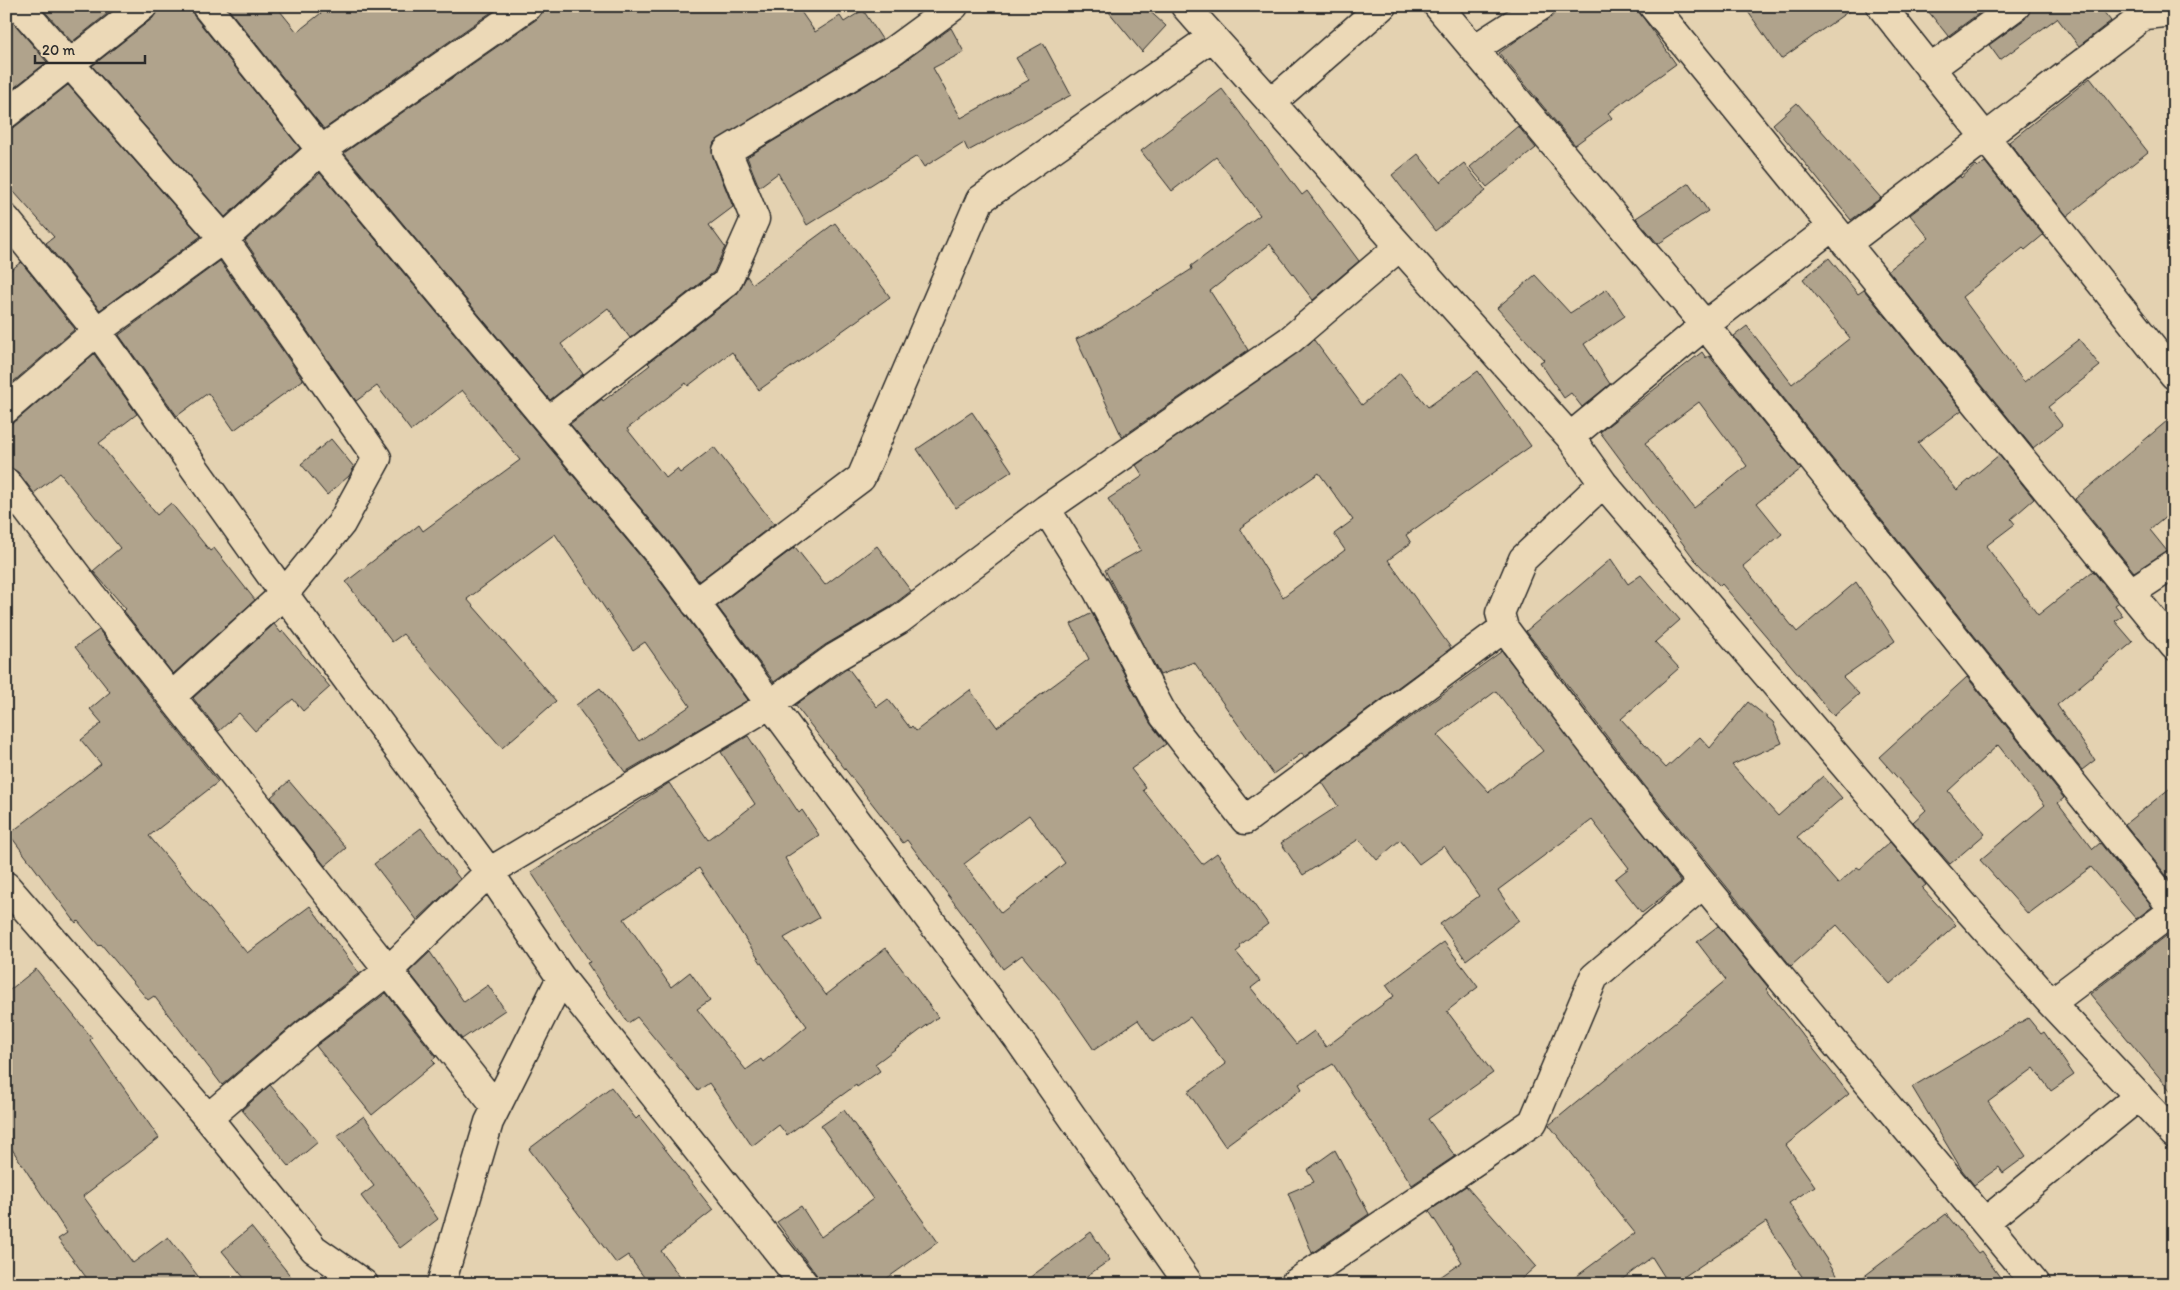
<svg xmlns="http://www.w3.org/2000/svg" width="2180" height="1290" font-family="Itim,sans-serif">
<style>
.building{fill:#b0a38c;stroke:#2b2b2b;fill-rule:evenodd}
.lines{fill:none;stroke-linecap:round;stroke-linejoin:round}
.minor-casing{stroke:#2b2b2b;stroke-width:31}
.minor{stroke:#ecd9b7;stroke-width:28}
</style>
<rect width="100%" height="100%" fill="#e4d2b1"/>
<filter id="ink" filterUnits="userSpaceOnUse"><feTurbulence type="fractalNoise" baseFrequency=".02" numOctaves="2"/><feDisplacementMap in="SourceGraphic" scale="10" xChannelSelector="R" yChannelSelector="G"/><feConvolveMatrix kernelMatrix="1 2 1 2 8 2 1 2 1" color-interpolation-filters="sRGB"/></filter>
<g filter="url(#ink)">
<!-- building -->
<path class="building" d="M 40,6 L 117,6 L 72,42 Z
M 158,6 L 191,6 L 194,16 L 300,148 L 225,217 L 92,66 L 153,18 Z
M 226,6 L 276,6 L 297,32 L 330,6 L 500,6 L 324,129 Z
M 543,6 L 797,6 L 815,32 L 840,16 L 844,22 L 863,10 L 882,39 L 714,142 L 712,149 L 713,157 L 733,207 L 709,225 L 725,247 L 714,272 L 630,338 L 608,308 L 561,344 L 583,374 L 550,400 L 344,153 L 537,19 L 542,13 Z
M 1104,6 L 1144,6 L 1166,26 L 1142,52 Z
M 1565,6 L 1635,6 L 1676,64 L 1608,113 L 1612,118 L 1575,145 L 1499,53 Z
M 1744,6 L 1856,6 L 1781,59 Z
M 1924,6 L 1989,6 L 1948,36 Z
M 2031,6 L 2099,6 L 2111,21 L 2079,46 L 2057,18 L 2000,60 L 1989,45 L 2025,19 Z
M 6,14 L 47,62 L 6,94 Z
M 951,28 L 964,52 L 933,68 L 961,118 L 1029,80 L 1016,58 L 1043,43 L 1071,95 L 968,151 L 964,142 L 924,167 L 917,156 L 807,225 L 778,173 L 759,187 L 747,157 L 902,63 Z
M 2090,78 L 2148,152 L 2067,216 L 2009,142 Z
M 68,85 L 201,236 L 100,310 L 46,243 L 54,237 L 6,183 L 6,129 L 16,126 Z
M 1222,89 L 1302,195 L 1307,191 L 1359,261 L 1313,300 L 1270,244 L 1210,291 L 1248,350 L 1122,437 L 1076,339 L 1100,328 L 1192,269 L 1191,266 L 1260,215 L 1216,157 L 1172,191 L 1141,151 Z
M 1797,103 L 1881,198 L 1851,220 L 1773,124 Z
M 1518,126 L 1536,148 L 1487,187 L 1470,167 Z
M 1418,154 L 1440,182 L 1464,163 L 1486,191 L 1435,231 L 1392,175 Z
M 1985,162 L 2043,235 L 2025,250 L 2023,248 L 1962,297 L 2024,382 L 2079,339 L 2100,366 L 2048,407 L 2062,425 L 2033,448 L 1888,270 L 1929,238 L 1910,215 L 1960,176 L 1961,178 L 1976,165 L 1978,167 Z
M 320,173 L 651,569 L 748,700 L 625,772 L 576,705 L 600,688 L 639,741 L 690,706 L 645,642 L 633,650 L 555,534 L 467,599 L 556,701 L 502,748 L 403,634 L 392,642 L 346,582 L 419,525 L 423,531 L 520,460 L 462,390 L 411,431 L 377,386 L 356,401 L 245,241 Z
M 1689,183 L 1708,211 L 1658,244 L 1636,218 Z
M 835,223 L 890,297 L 759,390 L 732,352 L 688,386 L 686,383 L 627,429 L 666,478 L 677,469 L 680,473 L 714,447 L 774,524 L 699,581 L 675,549 L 570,424 L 602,399 L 603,401 L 650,365 L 648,363 L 737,294 L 747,276 L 752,284 Z
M 1829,258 L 1858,294 L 1864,290 L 1962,410 L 1918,443 L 1957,490 L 1999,455 L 2034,499 L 2011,519 L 2015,524 L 1986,546 L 2038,615 L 2093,571 L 2118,603 L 2115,605 L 2123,616 L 2115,621 L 2133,642 L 2057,705 L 2095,760 L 2082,770 L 1734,336 L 1747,326 L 1792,384 L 1850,338 L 1803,279 Z
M 220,261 L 303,380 L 234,430 L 208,393 L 177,416 L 119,335 Z
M 21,262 L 75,329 L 6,388 L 6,274 Z
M 1535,275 L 1570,313 L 1607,289 L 1625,316 L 1584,344 L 1610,384 L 1582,407 L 1571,393 L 1564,398 L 1540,362 L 1544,360 L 1497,308 Z
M 1314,340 L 1362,405 L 1400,373 L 1428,407 L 1478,371 L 1531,446 L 1406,535 L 1411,543 L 1388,560 L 1451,648 L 1304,757 L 1302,753 L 1273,774 L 1194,662 L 1160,675 L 1105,570 L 1141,550 L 1108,499 L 1143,476 L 1136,465 ZM 1319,473 L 1353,520 L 1334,534 L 1345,550 L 1283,597 L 1240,528 Z
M 1702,352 L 1706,358 L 1709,356 L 1801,469 L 1757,503 L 1782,534 L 1743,566 L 1797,632 L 1856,582 L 1895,641 L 1843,677 L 1859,694 L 1834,716 L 1722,584 L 1720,586 L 1695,560 L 1600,432 ZM 1699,402 L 1747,466 L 1694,508 L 1645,443 Z
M 94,354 L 137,414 L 99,443 L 157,515 L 171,503 L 210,551 L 214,548 L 255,600 L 173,674 L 124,611 L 126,609 L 93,571 L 120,548 L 60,473 L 34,493 L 18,472 L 6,466 L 6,424 L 16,421 Z
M 972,412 L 1012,471 L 956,508 L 917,449 Z
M 2174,415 L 2174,510 L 2150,530 L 2167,551 L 2134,572 L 2075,499 Z
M 331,439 L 354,467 L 349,476 L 327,495 L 301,464 Z
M 877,546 L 911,591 L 890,607 L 825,645 L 774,682 L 717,606 L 795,547 L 825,585 Z
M 1611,559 L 1628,584 L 1641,575 L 1680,620 L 1655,642 L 1679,668 L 1621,719 L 1666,768 L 1700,737 L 1710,748 L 1748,702 L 1773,722 L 1782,743 L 1732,765 L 1778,816 L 1823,776 L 1842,798 L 1797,837 L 1838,884 L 1857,867 L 1860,869 L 1890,842 L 1926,885 L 1922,888 L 1956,925 L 1890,984 L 1837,925 L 1791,966 L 1645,786 L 1526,631 Z
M 1092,613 L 1150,723 L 1166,744 L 1131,769 L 1146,788 L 1143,790 L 1202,864 L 1217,853 L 1268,924 L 1240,945 L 1241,948 L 1236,952 L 1260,981 L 1251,988 L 1296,1044 L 1314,1031 L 1326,1047 L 1394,996 L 1386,985 L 1444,942 L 1478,987 L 1447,1011 L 1493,1073 L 1428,1119 L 1455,1156 L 1412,1185 L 1333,1064 L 1299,1084 L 1302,1089 L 1225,1146 L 1188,1092 L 1226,1064 L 1190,1017 L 1153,1042 L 1138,1020 L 1094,1050 L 1061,1002 L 1022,955 L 1003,969 L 971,923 L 970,924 L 907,840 L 903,843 L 795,705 L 848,668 L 877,707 L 888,699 L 910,728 L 912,726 L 916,731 L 970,690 L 997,727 L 1089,659 L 1071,624 ZM 1029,815 L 1065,863 L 1001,913 L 964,864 Z
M 274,624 L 281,633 L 283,631 L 330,687 L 303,711 L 293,699 L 255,731 L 239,713 L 219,731 L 193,698 Z
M 99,630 L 218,782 L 149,836 L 247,953 L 310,906 L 359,973 L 296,1022 L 222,1085 L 154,996 L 148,1000 L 101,944 L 99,946 L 78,921 L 76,923 L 9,834 L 101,764 L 81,740 L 102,723 L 90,709 L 110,692 L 75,647 Z
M 1502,651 L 1681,882 L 1642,913 L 1615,879 L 1629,868 L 1592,820 L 1498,890 L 1519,920 L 1466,960 L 1440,924 L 1479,896 L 1444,846 L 1419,864 L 1400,840 L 1377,860 L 1359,839 L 1303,875 L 1281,843 L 1338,806 L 1322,782 ZM 1496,691 L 1543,751 L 1489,792 L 1437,735 Z
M 1967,677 L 2064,798 L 2058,803 L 2093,849 L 2100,843 L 2152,907 L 2136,919 L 2091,867 L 2028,914 L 1980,860 L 2045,805 L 1998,745 L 1948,791 L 1985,834 L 1950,864 L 1913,822 L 1926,810 L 1879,757 Z
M 748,736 L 799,813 L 802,810 L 819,835 L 785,858 L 819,918 L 784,938 L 826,995 L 886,948 L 938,1017 L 875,1064 L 880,1071 L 857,1087 L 856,1085 L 787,1135 L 779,1125 L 752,1146 L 709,1083 L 698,1091 L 637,1017 L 628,1023 L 587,963 L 590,962 L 531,872 L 669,783 L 708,840 L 755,804 L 721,752 ZM 699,868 L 767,972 L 807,1026 L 763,1062 L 761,1059 L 746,1070 L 697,1009 L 710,1000 L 690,972 L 671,987 L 624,919 Z
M 289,781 L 346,848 L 325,866 L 271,797 Z
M 2174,785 L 2174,885 L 2125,824 Z
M 421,828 L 460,879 L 417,920 L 374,864 Z
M 1718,926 L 1768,987 L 1766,989 L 1849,1094 L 1786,1145 L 1815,1186 L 1789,1203 L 1843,1284 L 1807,1284 L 1766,1222 L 1673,1284 L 1669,1284 L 1652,1257 L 1616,1284 L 1566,1284 L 1635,1233 L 1549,1125 L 1726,980 L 1697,942 Z
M 2174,930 L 2174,1095 L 2090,994 Z
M 430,952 L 464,1002 L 488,985 L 505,1010 L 462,1039 L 409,972 Z
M 36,969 L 92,1038 L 90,1040 L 159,1138 L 83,1196 L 133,1263 L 168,1237 L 204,1284 L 91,1284 L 58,1239 L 67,1233 L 6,1140 L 6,993 Z
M 386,993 L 436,1057 L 432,1060 L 435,1063 L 372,1115 L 316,1046 Z
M 2028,1018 L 2041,1034 L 2044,1032 L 2074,1075 L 2051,1091 L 2034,1068 L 1988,1102 L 2026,1156 L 2003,1173 L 1999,1167 L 1974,1185 L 1962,1170 L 1912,1087 Z
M 270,1085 L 318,1142 L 289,1166 L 242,1110 Z
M 611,1087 L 636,1119 L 639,1116 L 713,1210 L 661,1251 L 685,1284 L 649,1284 L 628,1255 L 616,1263 L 529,1149 Z
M 844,1110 L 938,1242 L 879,1284 L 819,1284 L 816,1274 L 777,1222 L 801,1206 L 821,1237 L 873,1199 L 821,1126 Z
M 364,1116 L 438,1219 L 400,1248 L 361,1196 L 374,1186 L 337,1136 Z
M 1335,1150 L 1369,1214 L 1312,1253 L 1288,1193 L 1314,1182 L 1307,1170 Z
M 1466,1186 L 1536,1266 L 1516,1284 L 1430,1284 L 1462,1262 L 1429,1211 Z
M 1946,1214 L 1978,1253 L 1981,1251 L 2005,1284 L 1854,1284 Z
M 251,1227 L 297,1284 L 249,1284 L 222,1251 Z
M 1091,1232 L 1110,1260 L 1075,1284 L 1021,1284 Z"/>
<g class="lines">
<defs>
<path id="minor" d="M 19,6 L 224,239 L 377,458 L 341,524 L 284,594 L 172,696
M 206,6 L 321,150 L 663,559 L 1018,1039 L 1189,1284
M 1185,6 L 1570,437 L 1603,483 L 1963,904 L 2051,1003 L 2174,1134
M 1438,6 L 1705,325 L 2174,910 L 2051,1003
M 1653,6 L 2174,646
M 1881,6 L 2174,375
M 1474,49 L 1541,6
M 1930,69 L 2016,6
M 1271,103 L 1382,6
M 6,114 L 143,6
M 6,219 L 97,331 L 284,594 L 489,872 L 561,978 L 804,1284
M 1846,244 L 2145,15 L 2174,12
M 6,409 L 97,331 L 224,239 L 321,150 L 528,6
M 548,421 L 727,282 L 755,219 L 727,151 L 894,50 L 954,6
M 1570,437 L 1705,325 L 1832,227
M 6,482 L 103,610 L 496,1107
M 1603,483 L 1523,559 L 1500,613 L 1504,628 C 1671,855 1857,1067 2036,1284
M 1046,509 L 1097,590 L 1164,716 L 1245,820 L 1504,628
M 2130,593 L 2174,564
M 695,603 L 861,478 L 980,200 L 1212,37
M 6,886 L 208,1118 L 314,1249 L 364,1284
M 208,1118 L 306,1034 L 388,971 L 489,872 L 769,705 L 834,658 L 899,620 L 1046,509 L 1290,340 L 1399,247
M 1985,1222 L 2139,1096
M 441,1284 L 489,1122 L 561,978
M 1294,1284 L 1533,1122 L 1594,977 L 1703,884"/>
</defs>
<!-- minor casing -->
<use href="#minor" class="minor-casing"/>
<!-- minor -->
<use href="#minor" class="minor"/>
</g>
</g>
<!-- margin -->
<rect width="2180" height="1290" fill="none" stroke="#ecd9b7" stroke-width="25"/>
<rect x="12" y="12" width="2155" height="1265" fill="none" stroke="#2b2b2b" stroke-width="2" filter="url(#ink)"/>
<!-- scale -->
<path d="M35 55v8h110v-8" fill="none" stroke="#2b2b2b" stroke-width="2.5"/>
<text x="42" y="55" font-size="15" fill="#2b2b2b" stroke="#ecd9b7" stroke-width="4" paint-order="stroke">20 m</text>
</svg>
